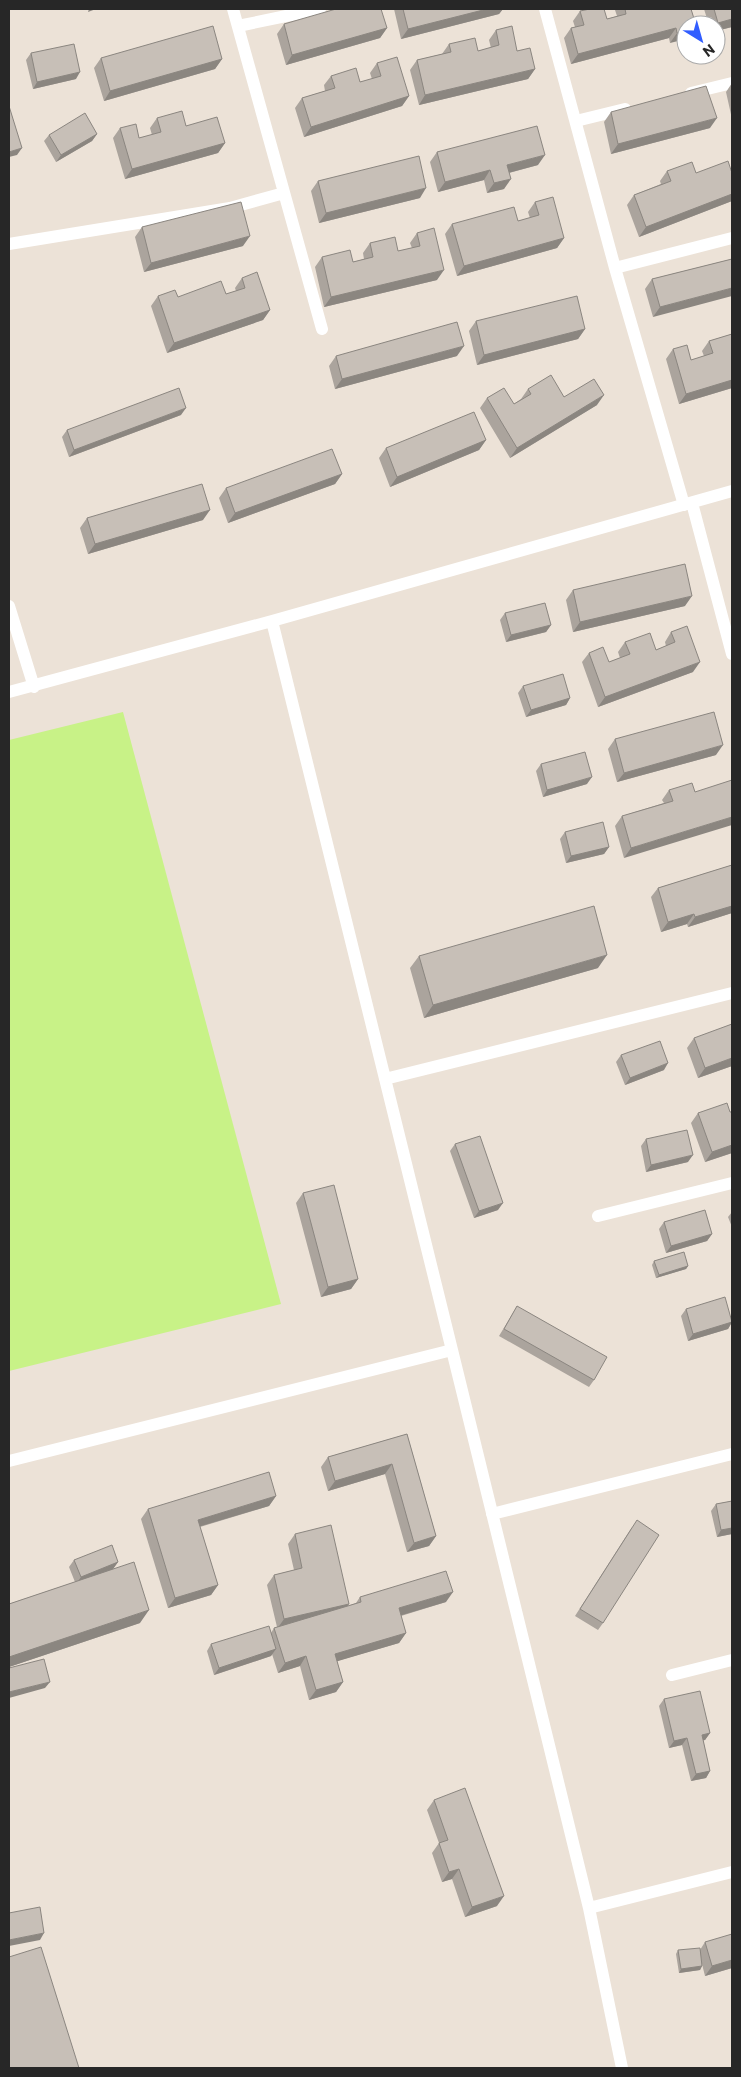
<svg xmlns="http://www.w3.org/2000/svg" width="741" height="2077" font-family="Commissioner,sans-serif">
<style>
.pitch{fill:#c8f287}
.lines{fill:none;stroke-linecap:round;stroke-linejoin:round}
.service{stroke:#fff;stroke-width:12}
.wall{fill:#aba49d}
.shaded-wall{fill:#8b8680}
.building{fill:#c7bfb7;stroke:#8b8680}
</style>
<rect width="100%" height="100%" fill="#ece2d7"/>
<!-- pitch -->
<path class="pitch" d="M 123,712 L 281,1304 L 9,1371 L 9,740 Z"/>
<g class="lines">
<!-- service -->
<path class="service" d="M 233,9 L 322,329
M 545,9 L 615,268 L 684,505
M 238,26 L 320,9
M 691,93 L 732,83
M 576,121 L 625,109
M 9,244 L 230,208 L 284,193
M 615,268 L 732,238
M 692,503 L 732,654
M 9,606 L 34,687
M 9,692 L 272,621 L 732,491
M 385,1079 L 732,993
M 598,1216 L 732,1183
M 452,1350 L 589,1908 L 622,2068
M 9,1461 L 452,1350 L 272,621
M 492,1514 L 732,1454
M 672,1675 L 732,1660
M 589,1908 L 732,1872"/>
</g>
<!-- wall -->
<path class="wall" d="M 394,9 L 503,9 L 499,14 L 401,39 Z
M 616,9 L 691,9 L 696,25 L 670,43 L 669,38 L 571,64 L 564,38 L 571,28 L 575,27 L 573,21 L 580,11 L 607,19 L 617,16 L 615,10 Z
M 704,9 L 732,9 L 732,27 L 716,31 L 716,25 L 709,25 Z
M 284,24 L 387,28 L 380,38 L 286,65 L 277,34 Z
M 496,30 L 535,69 L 528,79 L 419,105 L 410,70 L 417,60 L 442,54 L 449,44 L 478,51 L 491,48 L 489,40 Z
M 31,53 L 76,79 L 33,89 L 26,60 Z
M 101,58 L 222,59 L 215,69 L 104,101 L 94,68 Z
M 377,63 L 409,96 L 402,106 L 304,137 L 295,108 L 302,98 L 325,91 L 324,85 L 331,76 L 360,82 L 372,79 L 370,73 Z
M 732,83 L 732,119 L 726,92 Z
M 611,112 L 710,128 L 611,154 L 604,122 Z
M 157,118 L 186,126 L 225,143 L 218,153 L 125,179 L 113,138 L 120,128 L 139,138 L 152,135 L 150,128 Z
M 97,134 L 92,141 L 56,162 L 44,141 L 49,135 Z
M 437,152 L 538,165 L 509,173 L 504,189 L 487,193 L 484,180 L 438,192 L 430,162 Z
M 667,171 L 696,173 L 732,173 L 732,201 L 639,237 L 627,205 L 634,195 L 661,184 L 660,181 Z
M 318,181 L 420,198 L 319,223 L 311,191 Z
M 535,202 L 564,238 L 557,248 L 457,276 L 445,234 L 452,224 L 518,221 L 530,218 L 528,212 Z
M 142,227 L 243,246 L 144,272 L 135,237 Z
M 417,233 L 437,280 L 324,307 L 315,267 L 322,257 L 353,262 L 364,259 L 363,253 L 370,243 L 398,251 L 412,248 L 410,243 Z
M 732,259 L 653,317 L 645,289 L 652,279 Z
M 242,278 L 270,310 L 263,320 L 167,353 L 151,306 L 158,296 L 178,297 L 226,294 L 236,291 L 235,288 Z
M 476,321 L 585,329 L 578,339 L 477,365 L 469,331 Z
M 732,334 L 732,388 L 679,404 L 666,359 L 673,349 L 691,360 L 704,356 L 702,351 L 709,341 Z
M 336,356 L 457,356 L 335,389 L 329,366 Z
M 528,389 L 564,397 L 597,405 L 510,458 L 480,408 L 487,398 L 514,404 L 521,399 Z
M 181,415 L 69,457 L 62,437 L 67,430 Z
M 486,440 L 479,450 L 390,487 L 379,458 L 386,448 Z
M 342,474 L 335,484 L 228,523 L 219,498 L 226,488 Z
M 87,518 L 203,520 L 88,554 L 80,528 Z
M 573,590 L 685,606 L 573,632 L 566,600 Z
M 505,613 L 551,625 L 546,632 L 506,642 L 500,620 Z
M 671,632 L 693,672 L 598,707 L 582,662 L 589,653 L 609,662 L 620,658 L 618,652 L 625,642 L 656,650 L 666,646 L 665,642 Z
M 523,686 L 570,698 L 566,705 L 526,717 L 518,693 Z
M 615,739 L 716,755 L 617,782 L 608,749 Z
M 541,764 L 587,784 L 543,797 L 536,771 Z
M 669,790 L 695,792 L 624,858 L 615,826 L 622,816 L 664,803 L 662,800 Z
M 565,832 L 609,847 L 604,854 L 566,863 L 560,839 Z
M 732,865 L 732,913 L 688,927 L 687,924 L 661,932 L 651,897 L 658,888 Z
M 419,956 L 598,968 L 424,1018 L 410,968 Z
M 694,1038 L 732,1066 L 698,1078 L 687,1048 Z
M 621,1055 L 664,1070 L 625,1085 L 616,1062 Z
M 730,1112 L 732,1153 L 705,1162 L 691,1123 L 698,1113 Z
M 646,1139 L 688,1162 L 646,1172 L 641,1146 Z
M 455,1144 L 498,1210 L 474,1218 L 450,1151 Z
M 303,1193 L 358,1279 L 351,1289 L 321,1297 L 296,1203 Z
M 732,1212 L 732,1227 L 728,1217 Z
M 664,1222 L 712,1234 L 707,1241 L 666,1253 L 659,1229 Z
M 654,1261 L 688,1266 L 686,1269 L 656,1278 L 652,1265 Z
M 517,1306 L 594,1380 L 589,1387 L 499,1336 Z
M 686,1309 L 732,1321 L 732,1322 L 728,1329 L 688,1341 L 681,1316 Z
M 407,1434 L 436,1536 L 429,1546 L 407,1552 L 385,1474 L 328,1491 L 321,1467 L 328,1457 Z
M 276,1496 L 269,1506 L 200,1527 L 218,1585 L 211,1595 L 168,1608 L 141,1519 L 148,1509 Z
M 732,1501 L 732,1534 L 717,1537 L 711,1511 L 716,1504 Z
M 632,1527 L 603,1623 L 598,1630 L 575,1616 Z
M 295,1534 L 348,1606 L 356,1603 L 360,1597 L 446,1602 L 401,1616 L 406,1633 L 399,1643 L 337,1661 L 343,1682 L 336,1692 L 309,1700 L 300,1666 L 278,1673 L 272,1654 L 271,1656 L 214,1675 L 207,1651 L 211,1644 L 271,1633 L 274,1628 L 277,1627 L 267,1585 L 274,1575 L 294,1570 L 288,1544 Z
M 74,1560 L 118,1562 L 113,1569 L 140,1623 L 9,1667 L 9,1604 L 75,1582 L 69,1567 Z
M 664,1699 L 710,1733 L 705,1740 L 703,1740 L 710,1771 L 706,1778 L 691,1781 L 682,1745 L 669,1748 L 659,1706 Z
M 434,1800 L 497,1906 L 465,1917 L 452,1879 L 442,1882 L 432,1853 L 439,1843 L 427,1810 Z
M 705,1942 L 732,1968 L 705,1976 L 702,1964 L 702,1966 L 700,1970 L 679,1973 L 676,1954 L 678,1950 L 700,1950 Z"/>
<!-- shaded-wall -->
<path class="shaded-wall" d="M 89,9 L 96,9 L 88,12 Z
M 487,9 L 503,9 L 499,14 L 401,39 L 408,29 Z
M 732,19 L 732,27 L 716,31 L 716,26 L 718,23 Z
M 387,28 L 380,38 L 286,65 L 292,55 Z
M 676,28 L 669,38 L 571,64 L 578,54 Z
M 686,31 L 686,39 L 670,43 L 677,33 Z
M 222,59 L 215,69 L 104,101 L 110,91 Z
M 535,69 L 528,79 L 419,105 L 425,95 Z
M 80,72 L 76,79 L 33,89 L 37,82 Z
M 409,96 L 402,106 L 304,137 L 311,127 Z
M 717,118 L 710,128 L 611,154 L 618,144 Z
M 97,134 L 92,141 L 56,162 L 61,155 Z
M 225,143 L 218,153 L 125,179 L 132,169 Z
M 22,148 L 17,155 L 9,157 L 9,152 Z
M 545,155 L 538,165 L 500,175 L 507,165 Z
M 490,170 L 484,180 L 438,192 L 445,182 Z
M 511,179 L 504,189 L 487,193 L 494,183 Z
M 426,188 L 420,198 L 319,223 L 326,213 Z
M 732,194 L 732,201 L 639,237 L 646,227 Z
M 250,236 L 243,246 L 144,272 L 151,263 Z
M 564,238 L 557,248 L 457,276 L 464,266 Z
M 444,270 L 437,280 L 324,307 L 331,297 Z
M 732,288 L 732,296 L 653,317 L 660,307 Z
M 270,310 L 263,320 L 167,353 L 174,343 Z
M 585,329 L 578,339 L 477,365 L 484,355 Z
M 464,346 L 457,356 L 335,389 L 342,379 Z
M 732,380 L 732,388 L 679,404 L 686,394 Z
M 604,395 L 597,405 L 510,458 L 517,448 Z
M 186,408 L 181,415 L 69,457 L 74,450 Z
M 486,440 L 479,450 L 390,487 L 397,477 Z
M 342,474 L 335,484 L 228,523 L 235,513 Z
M 210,510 L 203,520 L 88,554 L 95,544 Z
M 692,596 L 685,606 L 573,632 L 580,622 Z
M 551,625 L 546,632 L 506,642 L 511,635 Z
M 700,662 L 693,672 L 598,707 L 605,697 Z
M 570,698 L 566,705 L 526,717 L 531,710 Z
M 723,745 L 716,755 L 617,782 L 624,773 Z
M 592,777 L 587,784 L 543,797 L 547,790 Z
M 732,817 L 732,825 L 624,858 L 631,848 Z
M 609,847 L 604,854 L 566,863 L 571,856 Z
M 732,906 L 732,913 L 688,927 L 695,917 Z
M 694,914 L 687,924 L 661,932 L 668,922 Z
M 607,955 L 598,968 L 424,1018 L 433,1005 Z
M 732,1058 L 732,1066 L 698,1078 L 705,1068 Z
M 668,1063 L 664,1070 L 625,1085 L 630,1078 Z
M 732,1145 L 732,1153 L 705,1162 L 712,1152 Z
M 693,1155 L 688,1162 L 646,1172 L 651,1165 Z
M 503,1203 L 498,1210 L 474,1218 L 479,1211 Z
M 712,1234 L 707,1241 L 666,1253 L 671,1246 Z
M 688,1266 L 686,1269 L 656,1278 L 659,1275 Z
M 358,1279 L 351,1289 L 321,1297 L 328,1287 Z
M 732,1322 L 728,1329 L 688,1341 L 693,1334 Z
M 392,1464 L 385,1474 L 328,1491 L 335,1481 Z
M 276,1496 L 269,1506 L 191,1529 L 198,1520 Z
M 732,1528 L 732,1534 L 717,1537 L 721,1530 Z
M 436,1536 L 429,1546 L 407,1552 L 414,1543 Z
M 118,1562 L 113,1569 L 76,1584 L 81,1577 Z
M 218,1585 L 211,1595 L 168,1608 L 175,1598 Z
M 453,1592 L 446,1602 L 392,1618 L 399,1608 Z
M 349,1604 L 342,1614 L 277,1629 L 284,1619 Z
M 149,1610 L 140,1623 L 9,1667 L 9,1657 Z
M 406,1633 L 399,1643 L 328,1664 L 335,1654 Z
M 276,1649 L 271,1656 L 214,1675 L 219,1668 Z
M 306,1656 L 300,1666 L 278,1673 L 285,1663 Z
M 50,1682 L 45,1688 L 9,1698 L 9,1692 Z
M 343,1682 L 336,1692 L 309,1700 L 316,1690 Z
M 710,1733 L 705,1740 L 697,1742 L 702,1735 Z
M 687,1738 L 682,1745 L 669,1748 L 674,1741 Z
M 710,1771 L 706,1778 L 691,1781 L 696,1774 Z
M 459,1869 L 452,1879 L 442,1882 L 449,1872 Z
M 504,1896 L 497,1906 L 465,1917 L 472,1907 Z
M 44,1933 L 40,1940 L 9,1946 L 9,1940 Z
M 732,1960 L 732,1968 L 705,1976 L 712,1966 Z
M 702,1966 L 700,1970 L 679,1973 L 681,1969 Z"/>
<!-- building -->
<path class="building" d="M 336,9 L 381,9 L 387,28 L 292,55 L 284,24 Z
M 403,9 L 487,9 L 408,29 Z
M 590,9 L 604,9 L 607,19 L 626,14 L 625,9 L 691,9 L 696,25 L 686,25 L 686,31 L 677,33 L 676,28 L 578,54 L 571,28 L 584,25 L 580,11 Z
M 714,9 L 732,9 L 732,19 L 718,23 Z
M 213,26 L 222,59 L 110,91 L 101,58 Z
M 512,26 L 517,51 L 530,48 L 535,69 L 425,95 L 417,60 L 451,52 L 449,44 L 475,38 L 478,51 L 499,45 L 496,30 Z
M 74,44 L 80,72 L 37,82 L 31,53 Z
M 397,57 L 409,96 L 311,127 L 302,98 L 335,88 L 331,76 L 356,68 L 360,82 L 381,76 L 377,63 Z
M 706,86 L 717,118 L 618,144 L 611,112 Z
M 9,106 L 22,148 L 9,152 Z
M 182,111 L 186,126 L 217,117 L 225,143 L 132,169 L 120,128 L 136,124 L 139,138 L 161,132 L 157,118 Z
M 85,113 L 97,134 L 61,155 L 49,135 Z
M 537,126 L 545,155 L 507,165 L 511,179 L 494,183 L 490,170 L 445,182 L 437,152 Z
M 419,156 L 426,188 L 326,213 L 318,181 Z
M 728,161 L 732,173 L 732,194 L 646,227 L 634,195 L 671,181 L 667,171 L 692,162 L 696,173 Z
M 553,197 L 564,238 L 464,266 L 452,224 L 514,207 L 518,221 L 539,215 L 535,202 Z
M 241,202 L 250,236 L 151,263 L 142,227 Z
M 434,228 L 444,270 L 331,297 L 322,257 L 350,250 L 353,262 L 373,257 L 370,243 L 395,237 L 398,251 L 420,246 L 417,233 Z
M 732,259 L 732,288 L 660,307 L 652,279 Z
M 257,272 L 270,310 L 174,343 L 158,296 L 175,290 L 178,297 L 221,281 L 226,294 L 245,288 L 242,278 Z
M 577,296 L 585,329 L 484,355 L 476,321 Z
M 457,322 L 464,346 L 342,379 L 336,356 Z
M 732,334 L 732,380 L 686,394 L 673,349 L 687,345 L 691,360 L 713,353 L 709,341 Z
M 551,375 L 564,397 L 594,379 L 604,395 L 517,448 L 487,398 L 504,388 L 514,404 L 531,394 L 528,389 Z
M 179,388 L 186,408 L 74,450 L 67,430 Z
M 474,412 L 486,440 L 397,477 L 386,448 Z
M 332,449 L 342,474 L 235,513 L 226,488 Z
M 202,484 L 210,510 L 95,544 L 87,518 Z
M 685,564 L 692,596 L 580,622 L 573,590 Z
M 545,603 L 551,625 L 511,635 L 505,613 Z
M 687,626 L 700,662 L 605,697 L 589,653 L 603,647 L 609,662 L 630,654 L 625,642 L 650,633 L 656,650 L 675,642 L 671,632 Z
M 563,674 L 570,698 L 531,710 L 523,686 Z
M 714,712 L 723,745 L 624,773 L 615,739 Z
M 585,752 L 592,777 L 547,790 L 541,764 Z
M 732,780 L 732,817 L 631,848 L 622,816 L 673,801 L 669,790 L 692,783 L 695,792 Z
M 603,822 L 609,847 L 571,856 L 565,832 Z
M 732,865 L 732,906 L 695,917 L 694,914 L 668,922 L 658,888 Z
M 594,906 L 607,955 L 433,1005 L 419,956 Z
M 732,1024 L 732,1058 L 705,1068 L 694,1038 Z
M 660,1041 L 668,1063 L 630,1078 L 621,1055 Z
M 727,1103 L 730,1112 L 732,1112 L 732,1145 L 712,1152 L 698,1113 Z
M 687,1130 L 693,1155 L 651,1165 L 646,1139 Z
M 480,1136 L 503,1203 L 479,1211 L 455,1144 Z
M 334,1185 L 358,1279 L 328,1287 L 303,1193 Z
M 705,1210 L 712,1234 L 671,1246 L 664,1222 Z
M 684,1252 L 688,1266 L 659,1275 L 654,1261 Z
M 725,1297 L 732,1322 L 693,1334 L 686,1309 Z
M 517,1306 L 607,1357 L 594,1380 L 504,1329 Z
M 407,1434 L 436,1536 L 414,1543 L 392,1464 L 335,1481 L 328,1457 Z
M 269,1472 L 276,1496 L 198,1520 L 218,1585 L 175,1598 L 148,1509 Z
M 732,1501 L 732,1528 L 721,1530 L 716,1504 Z
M 637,1520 L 659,1535 L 603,1623 L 580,1609 Z
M 331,1525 L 349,1604 L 284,1619 L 274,1575 L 302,1568 L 295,1534 Z
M 112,1545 L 118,1562 L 81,1577 L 74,1560 Z
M 134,1562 L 149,1610 L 9,1657 L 9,1604 Z
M 446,1571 L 453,1592 L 399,1608 L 406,1633 L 335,1654 L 343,1682 L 316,1690 L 306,1656 L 285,1663 L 274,1628 L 361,1602 L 360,1597 Z
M 269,1626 L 276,1649 L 219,1668 L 211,1644 Z
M 44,1659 L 50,1682 L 9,1692 L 9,1668 Z
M 700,1691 L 710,1733 L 702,1735 L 710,1771 L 696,1774 L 687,1738 L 674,1741 L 664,1699 Z
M 465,1788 L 504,1896 L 472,1907 L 459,1869 L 449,1872 L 439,1843 L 448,1840 L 434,1800 Z
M 40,1907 L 44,1933 L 9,1940 L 9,1913 Z
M 732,1934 L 732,1960 L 712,1966 L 705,1942 Z
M 41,1947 L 79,2068 L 9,2068 L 9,1957 Z
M 700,1948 L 702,1966 L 681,1969 L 678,1950 Z"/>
<!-- border -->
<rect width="741" height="2077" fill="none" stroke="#272727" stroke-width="20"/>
<!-- north arrow -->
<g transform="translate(701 40) rotate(143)"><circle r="24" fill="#ffffff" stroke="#a9a9a9"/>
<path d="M0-4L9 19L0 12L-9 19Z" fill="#315dff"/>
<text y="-8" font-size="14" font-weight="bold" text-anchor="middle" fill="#272727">N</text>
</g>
</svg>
